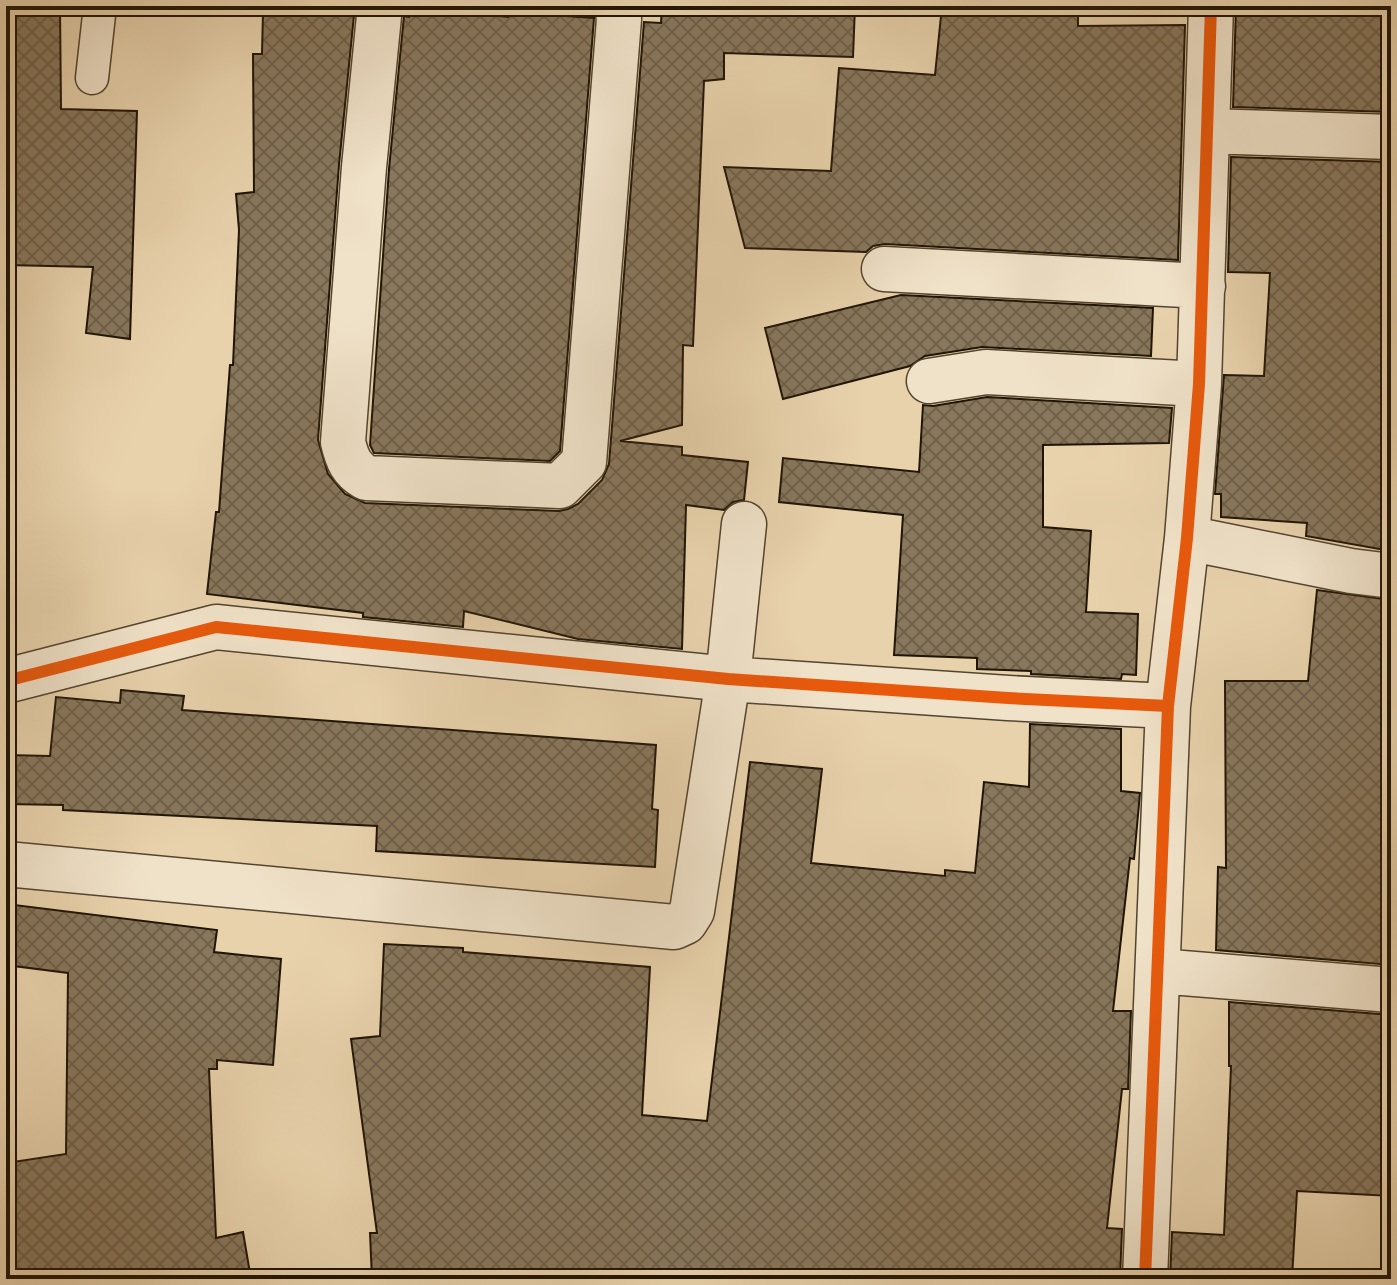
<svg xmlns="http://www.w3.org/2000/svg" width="1397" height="1285" font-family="'Old Standard TT',serif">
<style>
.building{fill:url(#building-cross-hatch);stroke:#211506;stroke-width:2}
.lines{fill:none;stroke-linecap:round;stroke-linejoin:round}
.lane-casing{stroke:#534430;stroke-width:35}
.street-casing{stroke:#534430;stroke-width:47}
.lane{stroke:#f0e2c9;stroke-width:32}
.street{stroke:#f0e2c9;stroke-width:44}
.cycleway-casing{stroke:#f0e2c9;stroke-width:17}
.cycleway{stroke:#e8590c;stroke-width:12}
</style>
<defs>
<pattern id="building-cross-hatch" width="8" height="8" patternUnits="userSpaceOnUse" patternTransform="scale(2)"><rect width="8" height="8" fill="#88775c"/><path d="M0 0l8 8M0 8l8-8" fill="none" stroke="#6f604a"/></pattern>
</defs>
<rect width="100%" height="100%" fill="#e8d2ac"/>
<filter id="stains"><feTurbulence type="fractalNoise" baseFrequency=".0025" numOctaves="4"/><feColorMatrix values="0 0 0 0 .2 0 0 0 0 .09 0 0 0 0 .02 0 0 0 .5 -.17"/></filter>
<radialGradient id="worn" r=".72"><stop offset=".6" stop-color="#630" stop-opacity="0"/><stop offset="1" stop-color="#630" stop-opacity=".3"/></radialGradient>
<!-- building -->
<path class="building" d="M 6,6 L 60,6 L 61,109 L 137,111 L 130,339 L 86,333 L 93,267 L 6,265 Z
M 662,6 L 855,6 L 853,57 L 724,53 L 724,79 L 704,81 L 693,346 L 683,345 L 682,425 L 620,441 L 682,447 L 682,455 L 748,462 L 744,500 L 733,502 L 724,510 L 686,505 L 682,649 L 578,639 L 464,611 L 463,627 L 363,617 L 363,613 L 207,594 L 216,512 L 219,512 L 230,365 L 233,365 L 239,230 L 236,194 L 254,192 L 253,54 L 262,54 L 263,12 L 354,15 L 339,165 L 318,440 L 328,474 L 345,494 L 365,503 L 559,511 L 568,509 L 578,504 L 602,480 L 609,464 L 644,22 L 661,23 Z
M 942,6 L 1078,9 L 1078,26 L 1185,25 L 1178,260 L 885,244 L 873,246 L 866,252 L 745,248 L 724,167 L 831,171 L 839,68 L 935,75 Z
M 1236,6 L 1391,6 L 1391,112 L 1233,107 Z
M 410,7 L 508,17 L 508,12 L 594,18 L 560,451 L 550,461 L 374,453 L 370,445 L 389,169 L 404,16 L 409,17 Z
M 1231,157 L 1391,162 L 1391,551 L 1306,536 L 1307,523 L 1221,517 L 1221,494 L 1215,494 L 1224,375 L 1264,376 L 1270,273 L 1228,272 Z
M 901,295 L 1153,308 L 1151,356 L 982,347 L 925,356 L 910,366 L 783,399 L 765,328 Z
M 987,397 L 1172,408 L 1169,443 L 1043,445 L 1043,527 L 1091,531 L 1086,612 L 1138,614 L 1136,675 L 1122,674 L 1121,679 L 1031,674 L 1031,671 L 977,669 L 977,658 L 894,655 L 903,515 L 779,502 L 783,458 L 919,472 L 923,405 L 933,406 Z
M 1317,590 L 1391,600 L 1391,742 L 1385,742 L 1386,835 L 1391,836 L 1391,965 L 1216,950 L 1218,867 L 1226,868 L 1225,681 L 1308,681 Z
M 121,690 L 184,696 L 182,710 L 656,745 L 652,809 L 658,810 L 655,867 L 376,851 L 377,826 L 63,810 L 63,805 L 6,804 L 8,755 L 50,756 L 56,697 L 120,703 Z
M 1030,724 L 1121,729 L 1121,791 L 1140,793 L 1134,859 L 1130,858 L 1113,1011 L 1131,1011 L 1128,1089 L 1122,1089 L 1107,1228 L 1122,1229 L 1120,1279 L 372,1279 L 370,1233 L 377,1233 L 351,1039 L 380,1036 L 384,944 L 463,948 L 463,952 L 650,967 L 642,1115 L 707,1121 L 750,762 L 822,769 L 811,863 L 945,876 L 945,870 L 975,873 L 984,782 L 1029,787 Z
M 6,904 L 217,930 L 214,952 L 281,959 L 273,1065 L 217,1060 L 217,1069 L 209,1069 L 216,1238 L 243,1232 L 251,1279 L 6,1279 L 6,1163 L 66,1154 L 68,973 L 6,965 Z
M 1229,1002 L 1391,1015 L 1391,1196 L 1297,1191 L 1292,1279 L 1170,1279 L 1172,1232 L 1224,1235 L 1231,1066 L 1229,1066 Z"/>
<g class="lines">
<defs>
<path id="lane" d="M 92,78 L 100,6"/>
<path id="street" d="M 380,6 L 364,167 L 343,442 C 347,459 351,469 366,478 L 560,486 L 584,462 L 619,19 L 617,6
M 1207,131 L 1391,137
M 884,269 L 1203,286
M 929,381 L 986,372 L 1199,384
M 1187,538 L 1351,571 L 1391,576
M 6,681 L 216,627 L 728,679 L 1008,698 L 1168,706
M 6,864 L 674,927 L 685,922 L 692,911 L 728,679 L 744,524
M 1158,971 L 1391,990
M 1145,1279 L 1168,706 L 1187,538 L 1199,384 L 1211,6"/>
</defs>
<!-- lane casing -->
<use href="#lane" class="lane-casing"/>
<!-- street casing -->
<use href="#street" class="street-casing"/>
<!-- lane -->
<use href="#lane" class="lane"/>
<!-- street -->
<use href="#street" class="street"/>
<defs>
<path id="cycleway" d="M 6,681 L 216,627 L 728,679 L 1008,698 L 1168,706
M 1145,1279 L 1168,706 L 1187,538 L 1199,384 L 1211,6"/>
</defs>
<!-- cycleway casing -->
<use href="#cycleway" class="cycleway-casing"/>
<!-- cycleway -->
<use href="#cycleway" class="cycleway"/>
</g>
<!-- margin -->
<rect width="1397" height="1285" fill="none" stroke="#e8d2ac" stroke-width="32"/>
<rect x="8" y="8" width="1381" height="1269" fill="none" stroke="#211506" stroke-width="4"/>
<rect x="16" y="16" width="1365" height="1253" fill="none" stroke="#211506" stroke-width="2"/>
<rect width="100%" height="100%" filter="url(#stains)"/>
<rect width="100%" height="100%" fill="url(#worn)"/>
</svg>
